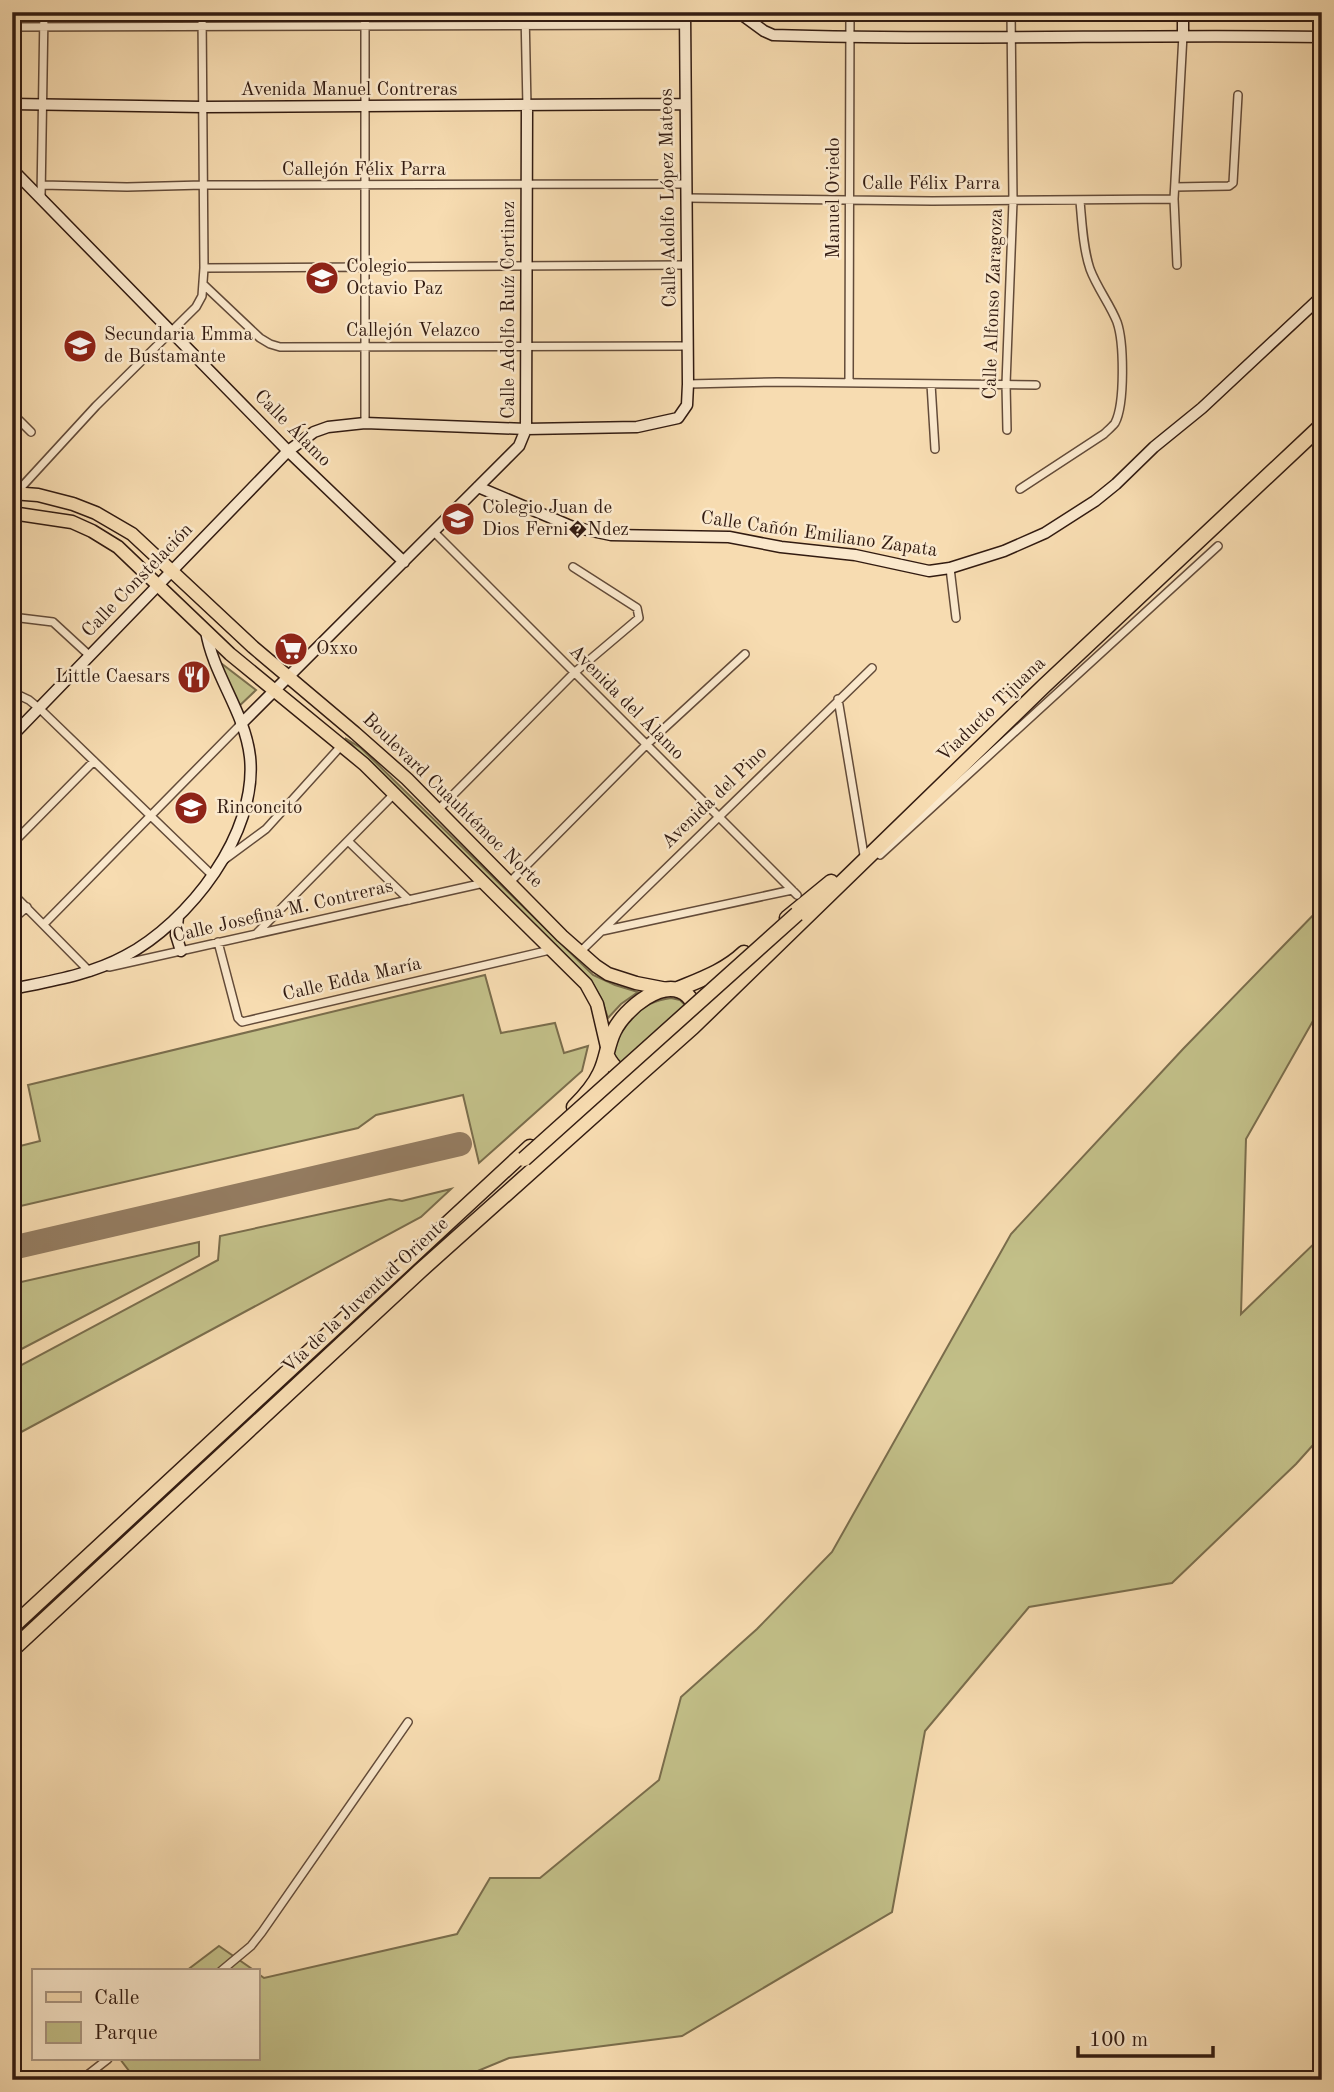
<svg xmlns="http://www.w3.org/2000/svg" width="1334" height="2092" font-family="'Old Standard TT',serif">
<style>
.green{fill:#c2bf88;stroke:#7a6d4c;stroke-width:2}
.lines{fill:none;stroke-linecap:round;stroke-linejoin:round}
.taxiway{stroke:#947c61;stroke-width:24}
.street-casing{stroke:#634b39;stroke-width:10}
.secondary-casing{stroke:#321b11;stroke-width:13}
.primary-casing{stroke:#321b11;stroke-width:15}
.highway-casing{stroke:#321b11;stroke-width:17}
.street{stroke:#fae8cc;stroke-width:7}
.secondary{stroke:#fae8cc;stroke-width:10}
.primary{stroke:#f7dcb1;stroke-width:12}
.highway{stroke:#f7dcb1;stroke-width:14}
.highway-bridge-casing{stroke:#321b11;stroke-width:17;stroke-linecap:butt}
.highway-bridge{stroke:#f7dcb1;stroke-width:14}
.labels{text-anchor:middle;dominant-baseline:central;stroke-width:5;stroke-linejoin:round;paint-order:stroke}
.street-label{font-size:19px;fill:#321b11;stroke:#fae8cc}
.poi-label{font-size:19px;fill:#321b11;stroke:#fae8cc;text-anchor:start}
</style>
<rect width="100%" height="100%" fill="#f7dcb1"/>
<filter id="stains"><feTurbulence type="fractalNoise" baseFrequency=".00286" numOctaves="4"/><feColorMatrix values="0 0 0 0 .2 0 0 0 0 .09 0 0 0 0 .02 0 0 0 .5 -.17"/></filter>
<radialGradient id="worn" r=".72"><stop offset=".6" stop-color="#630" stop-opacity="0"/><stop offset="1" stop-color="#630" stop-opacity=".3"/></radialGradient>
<!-- green -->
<path class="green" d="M 213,657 L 256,690 L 235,710 Z
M 345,738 L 361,748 L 593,975 L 615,985 L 638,992 L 621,1004 L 608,1018 L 601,998 L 590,979 Z
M 1322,906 L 1322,1005 L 1246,1139 L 1241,1314 L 1322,1236 L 1322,1435 L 1296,1464 L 1172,1583 L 1029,1607 L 925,1731 L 892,1912 L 682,2036 L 509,2058 L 456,2080 L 136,2080 L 120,2059 L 257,2059 L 257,1973 L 264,1978 L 457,1934 L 490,1878 L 540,1878 L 659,1780 L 681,1697 L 757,1629 L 832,1552 L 1011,1234 L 1183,1049 Z
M 485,975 L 501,1033 L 555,1023 L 564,1053 L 588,1046 L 582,1071 L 479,1163 L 463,1095 L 376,1115 L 358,1128 L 12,1208 L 12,1148 L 40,1141 L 28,1085 Z
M 671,998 L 680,1000 L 687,1007 L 681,1026 L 637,1068 L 623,1069 L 613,1055 C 619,1025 639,1002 671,998 Z
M 451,1189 L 421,1217 L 12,1437 L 12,1370 L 218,1260 L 220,1236 L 390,1199 L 402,1201 Z
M 199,1242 L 199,1256 L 12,1354 L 12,1284 Z
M 219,1946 L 255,1971 L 186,1971 Z"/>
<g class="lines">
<!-- taxiway -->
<path class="taxiway" d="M 12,1248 L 460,1144"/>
<defs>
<path id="street" d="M 525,12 L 527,107
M 12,27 L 686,25
M 42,185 L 127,187 L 203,185 L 687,184
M 1175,187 L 1229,186 L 1233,183 L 1238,95
M 41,197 L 44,12
M 688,198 L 932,201 L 1174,199
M 1177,265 L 1174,199 L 1183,35
M 204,268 L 688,265
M 204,285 L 260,338 L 270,344 L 280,347 L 687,346
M 849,383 L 850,12
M 688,384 L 777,382 L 1036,385
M 931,384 L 935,449
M 12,413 L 31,432
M 365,423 L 365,12
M 1007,430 L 1006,384 L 1013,201 L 1011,12
M 1020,489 L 1104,434 C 1107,431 1112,427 1115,423 C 1125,404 1124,342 1117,322 C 1110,304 1097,288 1090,269 C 1083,248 1082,223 1080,201
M 16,493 L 96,406 L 196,307 L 202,296 L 204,268 L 202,12
M 434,532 L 797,895
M 950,568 L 956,618
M 12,617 L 53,622 L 90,656
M 12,692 L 29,700 L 40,709 L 213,876
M 838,699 L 865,861
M 438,810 L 574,673 L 639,618 L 637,608 L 573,567
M 348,841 L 409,900
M 12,844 L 94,761
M 880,855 L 1218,546
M 224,860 L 266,829 L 341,746
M 509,883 L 646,745 L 745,654
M 12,893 L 90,972
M 12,920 L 27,907
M 44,924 L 241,724
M 602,931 L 792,890
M 257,933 L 394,794
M 218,942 L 238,1018 L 242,1022 L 550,950
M 580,952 L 872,668
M 109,967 L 484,883
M 221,1971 L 251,1946 L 262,1932 L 408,1722
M 81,2080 L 108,2059"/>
<path id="secondary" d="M 738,12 L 764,31 L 773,35 C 956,41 1139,34 1322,37
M 1183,12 L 1183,34
M 12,104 L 203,107 L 685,104
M 12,169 L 288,451 L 404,562
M 478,487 L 573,527 L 611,535 L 729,537 L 781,547 L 855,555 L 929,571 L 950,568 L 1004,551 L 1045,533 L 1095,501 L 1116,484 L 1154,447 L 1202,408 L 1322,296
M 241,724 L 519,446 L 526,429 L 527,107
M 12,736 L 288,451 L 314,432 L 328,427 L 365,423 L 526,429 L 637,427 L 678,418 L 687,405 L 688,384 L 685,12
M 178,917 L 176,935 L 181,951
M 12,989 C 50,981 90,975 125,956 C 189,922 258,834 250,757 C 245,712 213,675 206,631"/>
<path id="primary" d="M 12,493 L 38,495 L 73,504 L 96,513 L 132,534 L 253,647 L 355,733 L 407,779 L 562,936 L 596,966 L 608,974 L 636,983 L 667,989
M 12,513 L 72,522 L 92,531 L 118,547 L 230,654 L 364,764 L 586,984 L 597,1004 L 607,1047"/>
<path id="highway" d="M 787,918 L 831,882
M 678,989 C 702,979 725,971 744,953
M 693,1027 L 1044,686 L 1322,425
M 574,1107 C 584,1097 594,1086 600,1073 C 607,1059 607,1045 614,1031 C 624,1010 665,974 688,996 C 697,1005 695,1016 693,1027 L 639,1075 C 623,1076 614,1070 607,1056
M 12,1627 L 530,1147
M 12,1650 L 420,1271 L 639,1075"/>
</defs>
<!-- street casing -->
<use href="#street" class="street-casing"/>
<!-- secondary casing -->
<use href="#secondary" class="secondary-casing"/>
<!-- primary casing -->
<use href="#primary" class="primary-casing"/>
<!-- highway casing -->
<use href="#highway" class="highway-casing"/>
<!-- street -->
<use href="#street" class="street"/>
<!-- secondary -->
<use href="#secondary" class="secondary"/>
<!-- primary -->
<use href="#primary" class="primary"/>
<!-- highway -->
<use href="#highway" class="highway"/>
<defs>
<path id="highway-bridge" d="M 524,1159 L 797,914"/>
</defs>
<!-- highway-bridge casing -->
<use href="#highway-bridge" class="highway-bridge-casing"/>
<!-- highway-bridge -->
<use href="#highway-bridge" class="highway-bridge"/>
</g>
<!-- icons -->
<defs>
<symbol id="school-disc" viewBox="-11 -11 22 22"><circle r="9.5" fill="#8f2418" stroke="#fae8cc"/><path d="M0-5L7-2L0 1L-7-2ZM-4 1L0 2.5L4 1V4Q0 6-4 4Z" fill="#fff"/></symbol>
<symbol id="university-disc" viewBox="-11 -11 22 22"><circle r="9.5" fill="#8f2418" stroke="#fae8cc"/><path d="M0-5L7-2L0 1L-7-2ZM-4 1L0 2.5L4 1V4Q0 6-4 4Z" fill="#fff"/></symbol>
<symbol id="supermarket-disc" viewBox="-11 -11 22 22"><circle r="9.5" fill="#8f2418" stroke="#fae8cc"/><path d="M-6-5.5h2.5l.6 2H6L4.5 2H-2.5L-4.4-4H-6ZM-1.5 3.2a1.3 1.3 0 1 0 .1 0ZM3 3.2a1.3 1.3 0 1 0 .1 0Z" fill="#fff"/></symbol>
<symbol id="restaurant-disc" viewBox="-11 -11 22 22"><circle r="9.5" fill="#8f2418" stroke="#fae8cc"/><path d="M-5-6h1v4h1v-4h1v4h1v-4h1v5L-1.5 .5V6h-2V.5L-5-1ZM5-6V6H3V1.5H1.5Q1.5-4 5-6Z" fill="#fff"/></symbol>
</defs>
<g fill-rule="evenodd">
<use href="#school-disc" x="303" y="259" width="38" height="38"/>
<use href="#school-disc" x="61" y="327" width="38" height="38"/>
<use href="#university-disc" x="439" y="500" width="38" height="38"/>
<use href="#supermarket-disc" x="272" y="630" width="38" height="38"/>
<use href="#restaurant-disc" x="175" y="658" width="38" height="38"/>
<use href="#school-disc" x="172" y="789" width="38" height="38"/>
</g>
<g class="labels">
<!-- street labels -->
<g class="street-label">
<text x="349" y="90">Avenida Manuel Contreras</text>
<text x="364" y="170">Callejón Félix Parra</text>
<text x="931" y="184">Calle Félix Parra</text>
<text transform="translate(669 198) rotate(-91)">Calle Adolfo López Mateos</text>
<text transform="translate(834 198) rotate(-90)">Manuel Oviedo</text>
<text transform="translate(994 304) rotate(-88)">Calle Alfonso Zaragoza</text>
<text transform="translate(509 310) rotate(-90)">Calle Adolfo Ruíz Cortinez</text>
<text x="413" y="331">Callejón Velazco</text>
<text transform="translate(292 429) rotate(45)">Calle Álamo</text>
<text transform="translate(819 535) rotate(8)">Calle Cañón Emiliano Zapata</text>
<text transform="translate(138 581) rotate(-46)">Calle Constelación</text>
<text transform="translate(626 703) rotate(45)">Avenida del Álamo</text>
<text transform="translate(992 710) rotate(-44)">Viaducto Tijuana</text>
<text transform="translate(715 798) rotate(-44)">Avenida del Pino</text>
<text transform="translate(452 801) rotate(44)">Boulevard Cuauhtémoc Norte</text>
<text transform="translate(283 912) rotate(-13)">Calle Josefina M. Contreras</text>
<text transform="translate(352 980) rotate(-13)">Calle Edda María</text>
<text transform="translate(366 1296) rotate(-43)">Vía de la Juventud Oriente</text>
</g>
<!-- poi labels -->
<g class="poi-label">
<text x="346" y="267">Colegio<tspan x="346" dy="22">Octavio Paz</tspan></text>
<text x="104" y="335">Secundaria Emma<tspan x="104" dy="22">de Bustamante</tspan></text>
<text x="482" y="508">Colegio Juan de<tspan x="482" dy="22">Dios Ferni�Ndez</tspan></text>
<text x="316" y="649">Oxxo</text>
<text x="170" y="677" text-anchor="end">Little Caesars</text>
<text x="216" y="808">Rinconcito</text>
</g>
</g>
<!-- margin -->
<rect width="1334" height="2092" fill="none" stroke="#f7dcb1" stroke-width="42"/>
<rect x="14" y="14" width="1306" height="2064" fill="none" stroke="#321b11" stroke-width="3.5"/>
<rect x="21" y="21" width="1292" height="2050" fill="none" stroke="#321b11" stroke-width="2"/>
<!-- legend -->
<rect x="32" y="1969" width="228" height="91" fill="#fae8cc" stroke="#aa9681" stroke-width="2"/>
<rect x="46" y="1992" width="35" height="10" fill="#f7dcb1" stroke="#aa9681" stroke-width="2"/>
<text x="94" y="2004" font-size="21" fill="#321b11">Calle</text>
<rect x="46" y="2022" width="35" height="21" fill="#c2bf88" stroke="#aa9681" stroke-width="2"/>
<text x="94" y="2039" font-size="21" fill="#321b11">Parque</text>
<!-- scale -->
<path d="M1078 2046v10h135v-10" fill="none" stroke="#321b11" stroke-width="3.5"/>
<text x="1089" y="2046" font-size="21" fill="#321b11" stroke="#fae8cc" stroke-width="5" paint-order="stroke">100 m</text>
<rect width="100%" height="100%" filter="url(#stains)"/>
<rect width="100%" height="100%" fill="url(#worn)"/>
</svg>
